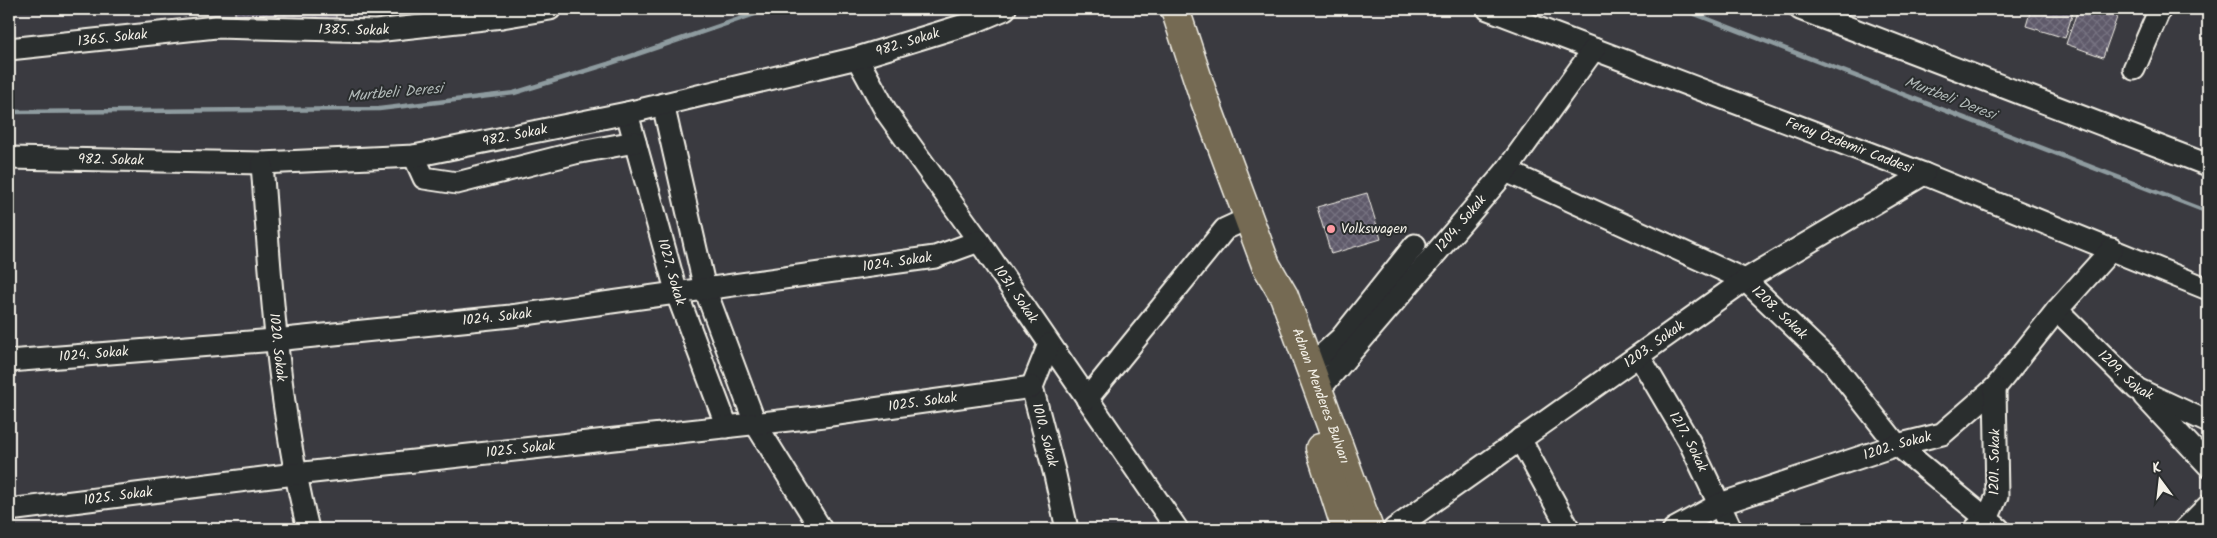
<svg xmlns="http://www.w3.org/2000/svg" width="2217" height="538" font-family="Kalam,sans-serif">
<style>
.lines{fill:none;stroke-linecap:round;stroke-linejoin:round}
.stream{stroke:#8e9b9f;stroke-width:4.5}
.building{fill:url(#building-cross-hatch);stroke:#f4f1e8}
.minor-casing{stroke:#f4f1e8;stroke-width:25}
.major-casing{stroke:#f4f1e8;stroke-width:31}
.minor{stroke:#2a2d2e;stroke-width:21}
.major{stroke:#746b52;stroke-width:28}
.poi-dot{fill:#ff9aa2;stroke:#2a2d2e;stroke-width:2}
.labels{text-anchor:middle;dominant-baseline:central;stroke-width:4;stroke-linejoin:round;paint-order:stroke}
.street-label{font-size:14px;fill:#f4f1e8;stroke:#2a2d2e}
.poi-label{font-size:14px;fill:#f4f1e8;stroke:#2a2d2e;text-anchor:start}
.water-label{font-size:15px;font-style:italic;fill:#b0b8b7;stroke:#2a2d2e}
</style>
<defs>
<pattern id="building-cross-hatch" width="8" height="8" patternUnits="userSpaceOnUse" patternTransform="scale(1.25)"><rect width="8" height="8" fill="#5e5a6b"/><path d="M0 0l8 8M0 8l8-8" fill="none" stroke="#767280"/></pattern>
</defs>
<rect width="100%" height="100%" fill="#3a3a40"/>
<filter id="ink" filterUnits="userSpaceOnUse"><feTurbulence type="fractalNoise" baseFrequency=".02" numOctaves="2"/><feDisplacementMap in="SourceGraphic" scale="10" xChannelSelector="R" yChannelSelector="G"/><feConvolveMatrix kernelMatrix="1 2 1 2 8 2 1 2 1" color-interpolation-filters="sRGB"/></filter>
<g filter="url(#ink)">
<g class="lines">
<!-- stream -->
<path class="stream" d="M 1682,9 L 2208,212
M 9,112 L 379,109 L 514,93 L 608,64 L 769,9"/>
</g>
<!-- building -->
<path class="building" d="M 235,9 L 336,9 L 336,20 L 235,16 Z
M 2031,9 L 2074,9 L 2065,38 L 2026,26 Z
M 2078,9 L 2120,9 L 2103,57 L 2066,44 Z
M 1367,193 L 1381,239 L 1331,254 L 1317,207 Z"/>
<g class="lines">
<defs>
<g id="minor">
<path id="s1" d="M 1488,9 L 1924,174 L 2208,289"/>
<path d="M 1800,9 L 2208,165"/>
<path id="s2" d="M 9,49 L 216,27 L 376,31 L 502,17 L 550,9"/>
<path id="s3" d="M 857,58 L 887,113 L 979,241 L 1177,529"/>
<path d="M 2134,69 L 2160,9"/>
<path d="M 663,104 L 705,289 L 755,423 L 821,529"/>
<path id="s4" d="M 627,113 L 677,294 L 727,427"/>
<path d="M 414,156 L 424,178 L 457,183 L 575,153 L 635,142"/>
<path id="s5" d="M 9,158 L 262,163 L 414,156 L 627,113 L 857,58 L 974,22 L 1005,9"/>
<path id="s6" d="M 262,163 C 271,287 278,407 308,529"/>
<path id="s7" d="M 1506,171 L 1745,280 L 1834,365 L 1897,445 L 1999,529"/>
<path id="s8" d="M 2057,310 L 2137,389 L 2208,422"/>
<path id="s9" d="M 1049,344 L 1032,387 L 1055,475 L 1067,529"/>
<path id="s10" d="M 1639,356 L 1689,441 L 1731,529"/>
<path id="s11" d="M 9,361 L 275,340 L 511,316 L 935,257 L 979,241"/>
<path d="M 1309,367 L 1341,338 L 1415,245"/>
<path id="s12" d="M 1318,391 L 1506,171 L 1594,49"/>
<path d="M 2144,396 L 2208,465"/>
<path d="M 1087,399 L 1225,229 L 1249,218"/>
<path d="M 1520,439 L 1569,529"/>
<path id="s13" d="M 9,510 L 295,474 L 816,417 L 1032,387"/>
<path id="s14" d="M 1394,529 L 1745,280 L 1924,174"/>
<path id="s15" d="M 1674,529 L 1720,504 L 1897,445 L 1942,434 L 1995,388 L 2057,310 L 2112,249"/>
<path d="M 1975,529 L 1987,519 L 1997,496 L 1995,388"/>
<path d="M 2185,529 L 2208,506"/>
</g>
<g id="major">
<path id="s16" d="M 1175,9 L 1204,98 L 1266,265 L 1284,296 L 1369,529"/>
<path d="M 1320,448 L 1346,529"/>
</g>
</defs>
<!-- minor casing -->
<use href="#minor" class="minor-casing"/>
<!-- major casing -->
<use href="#major" class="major-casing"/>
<!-- minor -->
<use href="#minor" class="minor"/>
<!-- major -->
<use href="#major" class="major"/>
</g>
</g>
<!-- markers -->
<circle class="poi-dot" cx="1331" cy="229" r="5"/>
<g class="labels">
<!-- street labels -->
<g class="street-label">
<text stroke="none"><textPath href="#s2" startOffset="346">1385. Sokak</textPath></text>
<text stroke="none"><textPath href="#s2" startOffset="104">1365. Sokak</textPath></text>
<text stroke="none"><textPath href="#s5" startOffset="912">982. Sokak</textPath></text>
<text stroke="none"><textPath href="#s5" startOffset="508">982. Sokak</textPath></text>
<text stroke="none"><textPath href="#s1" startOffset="386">Feray Özdemir Caddesi</textPath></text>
<text stroke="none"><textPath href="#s5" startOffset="102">982. Sokak</textPath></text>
<text stroke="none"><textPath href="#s12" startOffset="220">1204. Sokak</textPath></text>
<text stroke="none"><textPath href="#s11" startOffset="894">1024. Sokak</textPath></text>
<text stroke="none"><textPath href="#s4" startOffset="165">1027. Sokak</textPath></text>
<text stroke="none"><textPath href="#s3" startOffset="285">1031. Sokak</textPath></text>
<text stroke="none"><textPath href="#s7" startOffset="310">1208. Sokak</textPath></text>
<text stroke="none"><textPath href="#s11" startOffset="490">1024. Sokak</textPath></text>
<text stroke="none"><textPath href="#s14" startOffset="319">1203. Sokak</textPath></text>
<text stroke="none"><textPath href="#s6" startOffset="185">1020. Sokak</textPath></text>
<text stroke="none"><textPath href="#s11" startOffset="85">1024. Sokak</textPath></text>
<text stroke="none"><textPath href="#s8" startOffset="95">1209. Sokak</textPath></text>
<text stroke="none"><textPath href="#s16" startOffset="414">Adnan Menderes Bulvarı</textPath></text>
<text stroke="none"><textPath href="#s13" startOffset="920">1025. Sokak</textPath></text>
<text stroke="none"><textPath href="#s9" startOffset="96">1010. Sokak</textPath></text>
<text stroke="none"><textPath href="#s10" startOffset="99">1217. Sokak</textPath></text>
<text stroke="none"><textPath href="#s15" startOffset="239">1202. Sokak</textPath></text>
<text stroke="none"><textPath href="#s13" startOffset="515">1025. Sokak</textPath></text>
<text transform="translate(1995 462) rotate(-89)">1201. Sokak</text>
<text stroke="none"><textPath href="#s13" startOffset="110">1025. Sokak</textPath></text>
</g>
<!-- poi labels -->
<g class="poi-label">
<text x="1341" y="229">Volkswagen</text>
</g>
<!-- water labels -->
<g class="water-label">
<text transform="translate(395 93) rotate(-5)">Murtbeli Deresi</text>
<text transform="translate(1950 99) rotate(21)">Murtbeli Deresi</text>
</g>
</g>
<!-- margin -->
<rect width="2217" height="538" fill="none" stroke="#2a2d2e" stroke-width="30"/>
<rect x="15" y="15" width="2187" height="508" fill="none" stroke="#f4f1e8" stroke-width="2" filter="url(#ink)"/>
<!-- north arrow -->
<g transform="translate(2160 480) rotate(345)" stroke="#2a2d2e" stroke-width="4" paint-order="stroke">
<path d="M0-4L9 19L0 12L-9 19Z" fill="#f4f1e8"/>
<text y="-8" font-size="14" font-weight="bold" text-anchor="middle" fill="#f4f1e8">K</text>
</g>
</svg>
